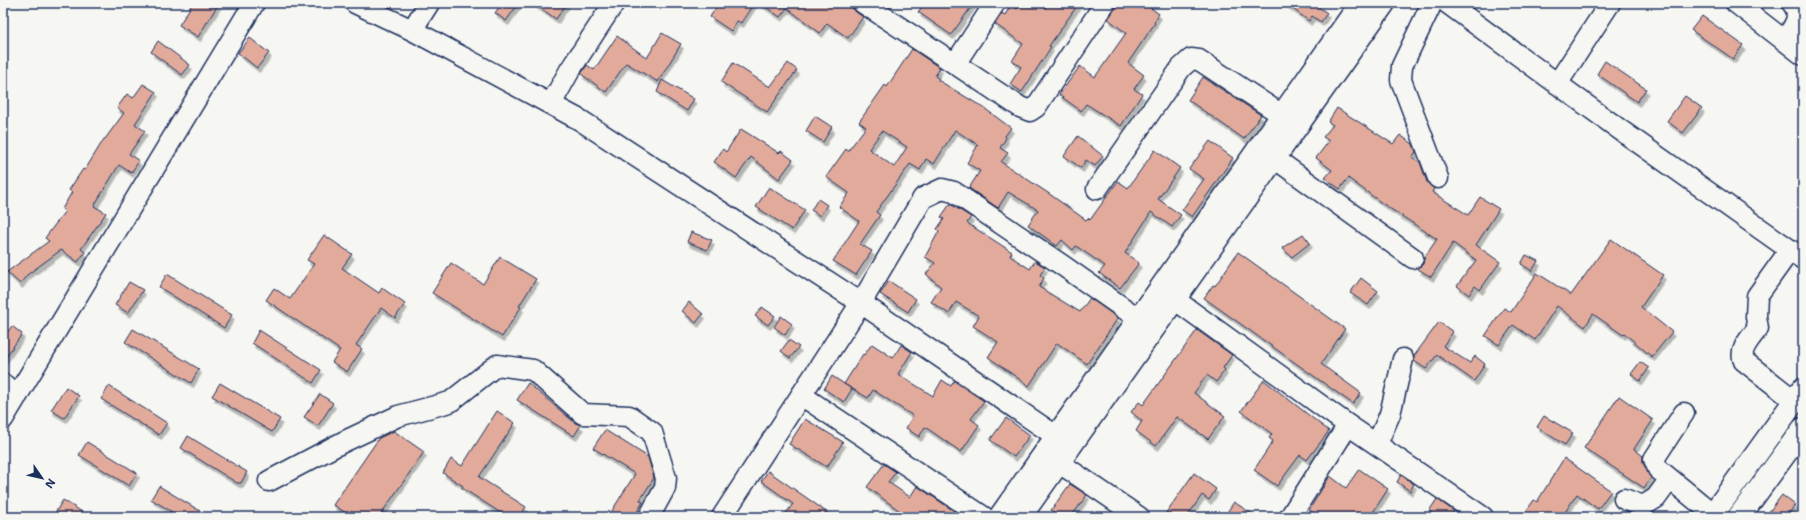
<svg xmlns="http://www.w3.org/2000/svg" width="1806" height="520" font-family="'Shantell Sans',sans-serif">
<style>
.building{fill:#e2aa9a;stroke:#1b2f5e;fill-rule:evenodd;filter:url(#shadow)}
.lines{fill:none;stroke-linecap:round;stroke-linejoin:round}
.minor-casing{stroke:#1b2f5e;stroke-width:23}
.major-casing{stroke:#1b2f5e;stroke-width:25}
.highway-casing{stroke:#1b2f5e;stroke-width:25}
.minor{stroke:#f6f6f2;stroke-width:20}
.major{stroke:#f6f6f2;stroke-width:22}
.highway{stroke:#f6f6f2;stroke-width:22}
</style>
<defs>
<filter id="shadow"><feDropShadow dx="2.5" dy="4.5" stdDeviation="0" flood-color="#0004"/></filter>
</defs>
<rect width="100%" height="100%" fill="#f6f6f2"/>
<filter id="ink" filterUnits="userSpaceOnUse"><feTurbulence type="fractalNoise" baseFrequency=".025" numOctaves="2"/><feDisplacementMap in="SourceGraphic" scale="8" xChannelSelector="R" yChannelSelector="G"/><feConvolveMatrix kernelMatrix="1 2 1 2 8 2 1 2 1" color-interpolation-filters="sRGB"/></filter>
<g filter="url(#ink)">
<!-- building -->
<path class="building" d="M 193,3 L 219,3 L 198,37 L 179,25 Z
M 502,3 L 519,3 L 506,21 L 495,13 Z
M 533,3 L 567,3 L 556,19 Z
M 719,3 L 754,3 L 741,23 L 737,21 L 731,31 L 710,17 Z
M 760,3 L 848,3 L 856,12 L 863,17 L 848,38 L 827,23 L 820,33 L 787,8 L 780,17 Z
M 925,3 L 974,3 L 951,35 L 918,12 Z
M 1021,3 L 1036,3 L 1045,8 L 1048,3 L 1079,3 L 1049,46 L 1051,47 L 1022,92 L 1010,84 L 1021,67 L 1012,61 L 1023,44 L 995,24 L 1002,13 L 1005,15 L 1011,5 L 1017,9 Z
M 1119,3 L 1144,3 L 1159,14 L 1154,22 L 1155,23 L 1128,63 L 1144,75 L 1134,89 L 1142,94 L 1121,126 L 1086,104 L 1081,111 L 1059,95 L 1080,66 L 1095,77 L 1126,33 L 1108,19 Z
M 1285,3 L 1313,3 L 1327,13 L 1321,22 L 1312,16 L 1309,21 Z
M 1702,16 L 1743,45 L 1733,59 L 1691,30 Z
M 662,33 L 681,44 L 658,82 L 626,63 L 606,92 L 581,74 L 587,65 L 594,70 L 617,36 L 647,58 Z
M 250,38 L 269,53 L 257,68 L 238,53 Z
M 158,41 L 190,65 L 182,75 L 151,52 Z
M 912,49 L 940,68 L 935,76 L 939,79 L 938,80 L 984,108 L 1011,128 L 1005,136 L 1006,138 L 1000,148 L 1008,153 L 1001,162 L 1048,193 L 1086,220 L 1088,218 L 1090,220 L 1118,181 L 1128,188 L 1155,150 L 1180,168 L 1158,199 L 1181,215 L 1172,227 L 1151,212 L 1125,253 L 1139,263 L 1120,288 L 1099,273 L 1105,266 L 1076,246 L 1073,250 L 1062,240 L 1057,246 L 1028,225 L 1038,210 L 1008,192 L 998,208 L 969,188 L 980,171 L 967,163 L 978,145 L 955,130 L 934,164 L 926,159 L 920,170 L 910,164 L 876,212 L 880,215 L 860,244 L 872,251 L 856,275 L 833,261 L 859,221 L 839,207 L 849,193 L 826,177 L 846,149 L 848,151 L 866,127 L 859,122 L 885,85 L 887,87 ZM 882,131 L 907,147 L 894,167 L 869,149 Z
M 1605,61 L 1646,89 L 1637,102 L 1597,74 Z
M 733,63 L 770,87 L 788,63 L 797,70 L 767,112 L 721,82 Z
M 1203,77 L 1261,115 L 1244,139 L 1188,100 Z
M 662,80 L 694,99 L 687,111 L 657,92 Z
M 143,84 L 156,92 L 135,124 L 145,131 L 129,154 L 139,161 L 131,173 L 119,165 L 94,206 L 106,213 L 81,249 L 85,252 L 78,262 L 61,250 L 27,275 L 20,284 L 7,272 L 49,241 L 45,238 L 65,211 L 62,209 L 72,192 L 69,190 L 83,169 L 85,170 L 104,139 L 105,139 L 124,113 L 117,108 L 127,94 L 133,98 Z
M 1685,96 L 1702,108 L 1683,133 L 1667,121 Z
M 1337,108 L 1393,144 L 1400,135 L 1413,144 L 1416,152 L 1412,157 L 1420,162 L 1427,182 L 1434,189 L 1432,192 L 1468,215 L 1480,197 L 1499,209 L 1476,245 L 1500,262 L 1480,290 L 1475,286 L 1469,295 L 1457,286 L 1476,260 L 1453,243 L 1431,277 L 1418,269 L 1423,264 L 1424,258 L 1437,239 L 1383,204 L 1348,178 L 1340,189 L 1325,178 L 1332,170 L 1316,158 L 1329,141 L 1323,137 L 1333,125 L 1328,122 Z
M 815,116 L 832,127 L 823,142 L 806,131 Z
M 741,129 L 779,153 L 781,151 L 793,160 L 779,179 L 751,157 L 736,178 L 714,162 L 723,149 L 726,152 Z
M 1078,136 L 1103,156 L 1095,166 L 1086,160 L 1081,168 L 1064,156 Z
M 1210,141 L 1233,158 L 1192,217 L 1182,210 L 1204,179 L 1189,169 Z
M 769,187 L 805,210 L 792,230 L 756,207 Z
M 818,199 L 827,205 L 820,216 L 811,210 Z
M 950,204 L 971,217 L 967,223 L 1012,252 L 1010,256 L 1030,269 L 1035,261 L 1045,267 L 1040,275 L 1044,278 L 1039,287 L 1080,312 L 1090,298 L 1118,318 L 1087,364 L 1057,343 L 1029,386 L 988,357 L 998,342 L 973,326 L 979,316 L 956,302 L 949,314 L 931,302 L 941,287 L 926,274 L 935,263 L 925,257 L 939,231 L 937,229 L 944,219 L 941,217 Z
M 691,232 L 712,240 L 707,250 L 687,242 Z
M 1303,234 L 1310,243 L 1292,257 L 1282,248 Z
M 324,235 L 352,254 L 342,268 L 379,293 L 382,288 L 405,304 L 395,318 L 381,308 L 356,345 L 362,349 L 347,372 L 332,362 L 340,350 L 266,300 L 274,288 L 290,299 L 314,264 L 307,260 Z
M 1611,239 L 1663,275 L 1641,307 L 1672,332 L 1652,357 L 1624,333 L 1623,335 L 1593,314 L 1585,327 L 1557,306 L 1535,340 L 1513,325 L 1499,345 L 1485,336 L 1504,308 L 1511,312 L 1537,273 L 1571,295 Z
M 1238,252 L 1345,329 L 1321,364 L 1361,393 L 1353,404 L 1204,298 L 1213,285 L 1215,286 Z
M 1526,255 L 1538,261 L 1532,271 L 1521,264 Z
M 500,257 L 536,279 L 519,306 L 521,307 L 502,337 L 432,293 L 451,263 L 483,284 Z
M 167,274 L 232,315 L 224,328 L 159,287 Z
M 1361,278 L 1378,291 L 1368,305 L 1350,293 Z
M 889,281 L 916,299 L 908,312 L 880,294 Z
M 129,282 L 143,290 L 128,313 L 115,305 Z
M 689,302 L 703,314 L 696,323 L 682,311 Z
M 762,307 L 775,316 L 768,325 L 755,316 Z
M 781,316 L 792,324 L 785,335 L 774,327 Z
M 1439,322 L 1453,332 L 1443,346 L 1470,363 L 1475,356 L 1485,364 L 1474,381 L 1437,355 L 1426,369 L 1414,361 L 1414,356 Z
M 12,326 L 22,334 L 3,361 L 3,338 Z
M 133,329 L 199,369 L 191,383 L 125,342 Z
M 259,330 L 321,370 L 313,383 L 252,343 Z
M 1197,330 L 1232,355 L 1223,368 L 1225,370 L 1216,382 L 1207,375 L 1194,393 L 1225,416 L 1208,439 L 1177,417 L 1156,446 L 1136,431 L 1142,421 L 1131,412 L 1139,402 L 1143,405 Z
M 789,340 L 799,347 L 790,358 L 781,351 Z
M 872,344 L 893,358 L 901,345 L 912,352 L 898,374 L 933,396 L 942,380 L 951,386 L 954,381 L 984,401 L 971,419 L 979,425 L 961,452 L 925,427 L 919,437 L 906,428 L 913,416 L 873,390 L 868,398 L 844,384 L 863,354 L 864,355 Z
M 1640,362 L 1649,368 L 1640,381 L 1631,374 Z
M 832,376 L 852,389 L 844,402 L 824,389 Z
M 1264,380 L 1329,431 L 1307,460 L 1300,455 L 1277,486 L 1254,470 L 1273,441 L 1269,438 L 1272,434 L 1241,411 Z
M 220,383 L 280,419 L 272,432 L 212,396 Z
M 528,383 L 575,423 L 581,425 L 574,436 L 517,400 Z
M 109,386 L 167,423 L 159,435 L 101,399 Z
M 66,387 L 79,396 L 64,418 L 51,410 Z
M 320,394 L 333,403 L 318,426 L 304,417 Z
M 1619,396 L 1653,420 L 1634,449 L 1643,456 L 1643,463 L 1651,478 L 1644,488 L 1584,448 Z
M 497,411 L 515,423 L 479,477 L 526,507 L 519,517 L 507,517 L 462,488 L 463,486 L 443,473 L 451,459 L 462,466 Z
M 1544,416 L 1573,433 L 1565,445 L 1537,427 Z
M 1006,418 L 1030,435 L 1014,457 L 990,440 Z
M 805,419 L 843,442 L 827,467 L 789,444 Z
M 605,430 L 648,457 L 654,478 L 640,500 L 643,502 L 634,517 L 608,517 L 635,474 L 593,448 Z
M 394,431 L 424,452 L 379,517 L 353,517 L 333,505 L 379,438 Z
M 188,436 L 247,472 L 241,483 L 237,483 L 181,448 Z
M 87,442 L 137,473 L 129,486 L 79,455 Z
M 1564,458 L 1611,491 L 1598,509 L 1577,494 L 1562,517 L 1522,517 L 1534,500 L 1537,502 Z
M 884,464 L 896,472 L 888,482 L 910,497 L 917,486 L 963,517 L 908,517 L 867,487 Z
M 1359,469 L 1388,489 L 1370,517 L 1321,517 L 1309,510 L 1330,476 L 1346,488 Z
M 768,471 L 814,503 L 833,517 L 783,517 L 793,504 L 761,481 Z
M 1194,473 L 1216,489 L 1209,500 L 1202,495 L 1187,517 L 1163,517 Z
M 1401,475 L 1414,484 L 1410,491 L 1397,482 Z
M 1070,484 L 1087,495 L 1071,517 L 1061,517 L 1051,510 Z
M 159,486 L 210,517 L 180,517 L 151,499 Z
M 1782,495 L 1795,505 L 1786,517 L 1765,517 Z
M 1437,499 L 1454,511 L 1449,517 L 1438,517 L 1429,511 Z
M 63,500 L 90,517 L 62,517 L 55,513 Z
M 1234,502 L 1257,517 L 1224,517 Z"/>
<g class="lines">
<defs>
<path id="minor" d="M 355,3 L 412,30 L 580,120 L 861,303 L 1056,436
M 863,3 L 1020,107 L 1030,111 L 1036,107 L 1105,3
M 1432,3 L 1402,66 L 1401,80 L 1438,178
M 1447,3 L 1619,129 L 1803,259
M 1736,3 L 1803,55
M 412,30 L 429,3
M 1784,40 C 1792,30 1804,15 1792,3
M 955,64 L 995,3
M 1557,84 L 1610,3
M 551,104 L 570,70 L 614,3
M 1274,158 L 1413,258
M 1097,189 L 1181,68 L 1191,59 L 1199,60 L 1282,115
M 1790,250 L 1757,296 L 1756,317 L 1758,328 C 1752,337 1738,349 1744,361 L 1795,401
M 1174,299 L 1348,425 L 1483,517
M 3,384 L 18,395
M 801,395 L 984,517
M 1684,413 L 1654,459 L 1658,469 L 1713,514
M 3,419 L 254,3
M 1377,444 L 1390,414 L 1403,359
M 1058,462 L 1139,517
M 269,481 L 343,442 L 398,416 L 450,402 L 497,365 L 533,370 L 583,414 L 629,416 L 652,432 L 666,478 L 665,488 L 649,517
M 1624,499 L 1643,506 L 1656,498 L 1670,479
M 722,517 L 861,303 L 923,198 L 942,189 L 954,192 L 1062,265 L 1139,319
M 1290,517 L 1348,425"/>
<path id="major" d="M 1000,517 L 1361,3
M 1020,517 L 1384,3"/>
<path id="highway" d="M 1711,517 L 1803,389
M 1739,517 L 1803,429"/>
</defs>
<!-- minor casing -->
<use href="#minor" class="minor-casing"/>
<!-- major casing -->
<use href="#major" class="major-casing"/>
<!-- highway casing -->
<use href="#highway" class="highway-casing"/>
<!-- minor -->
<use href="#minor" class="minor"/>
<!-- major -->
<use href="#major" class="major"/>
<!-- highway -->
<use href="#highway" class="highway"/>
</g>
</g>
<!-- margin -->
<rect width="1806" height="520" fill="none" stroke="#f6f6f2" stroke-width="16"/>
<rect x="8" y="8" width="1790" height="504" fill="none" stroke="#1b2f5e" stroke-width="1.5" filter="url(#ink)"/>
<!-- north arrow -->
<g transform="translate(42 478) rotate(124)" stroke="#f6f6f2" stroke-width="3" paint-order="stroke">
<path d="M0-3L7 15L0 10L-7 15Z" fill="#1b2f5e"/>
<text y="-6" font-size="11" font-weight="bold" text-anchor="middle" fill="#1b2f5e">N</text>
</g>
</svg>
